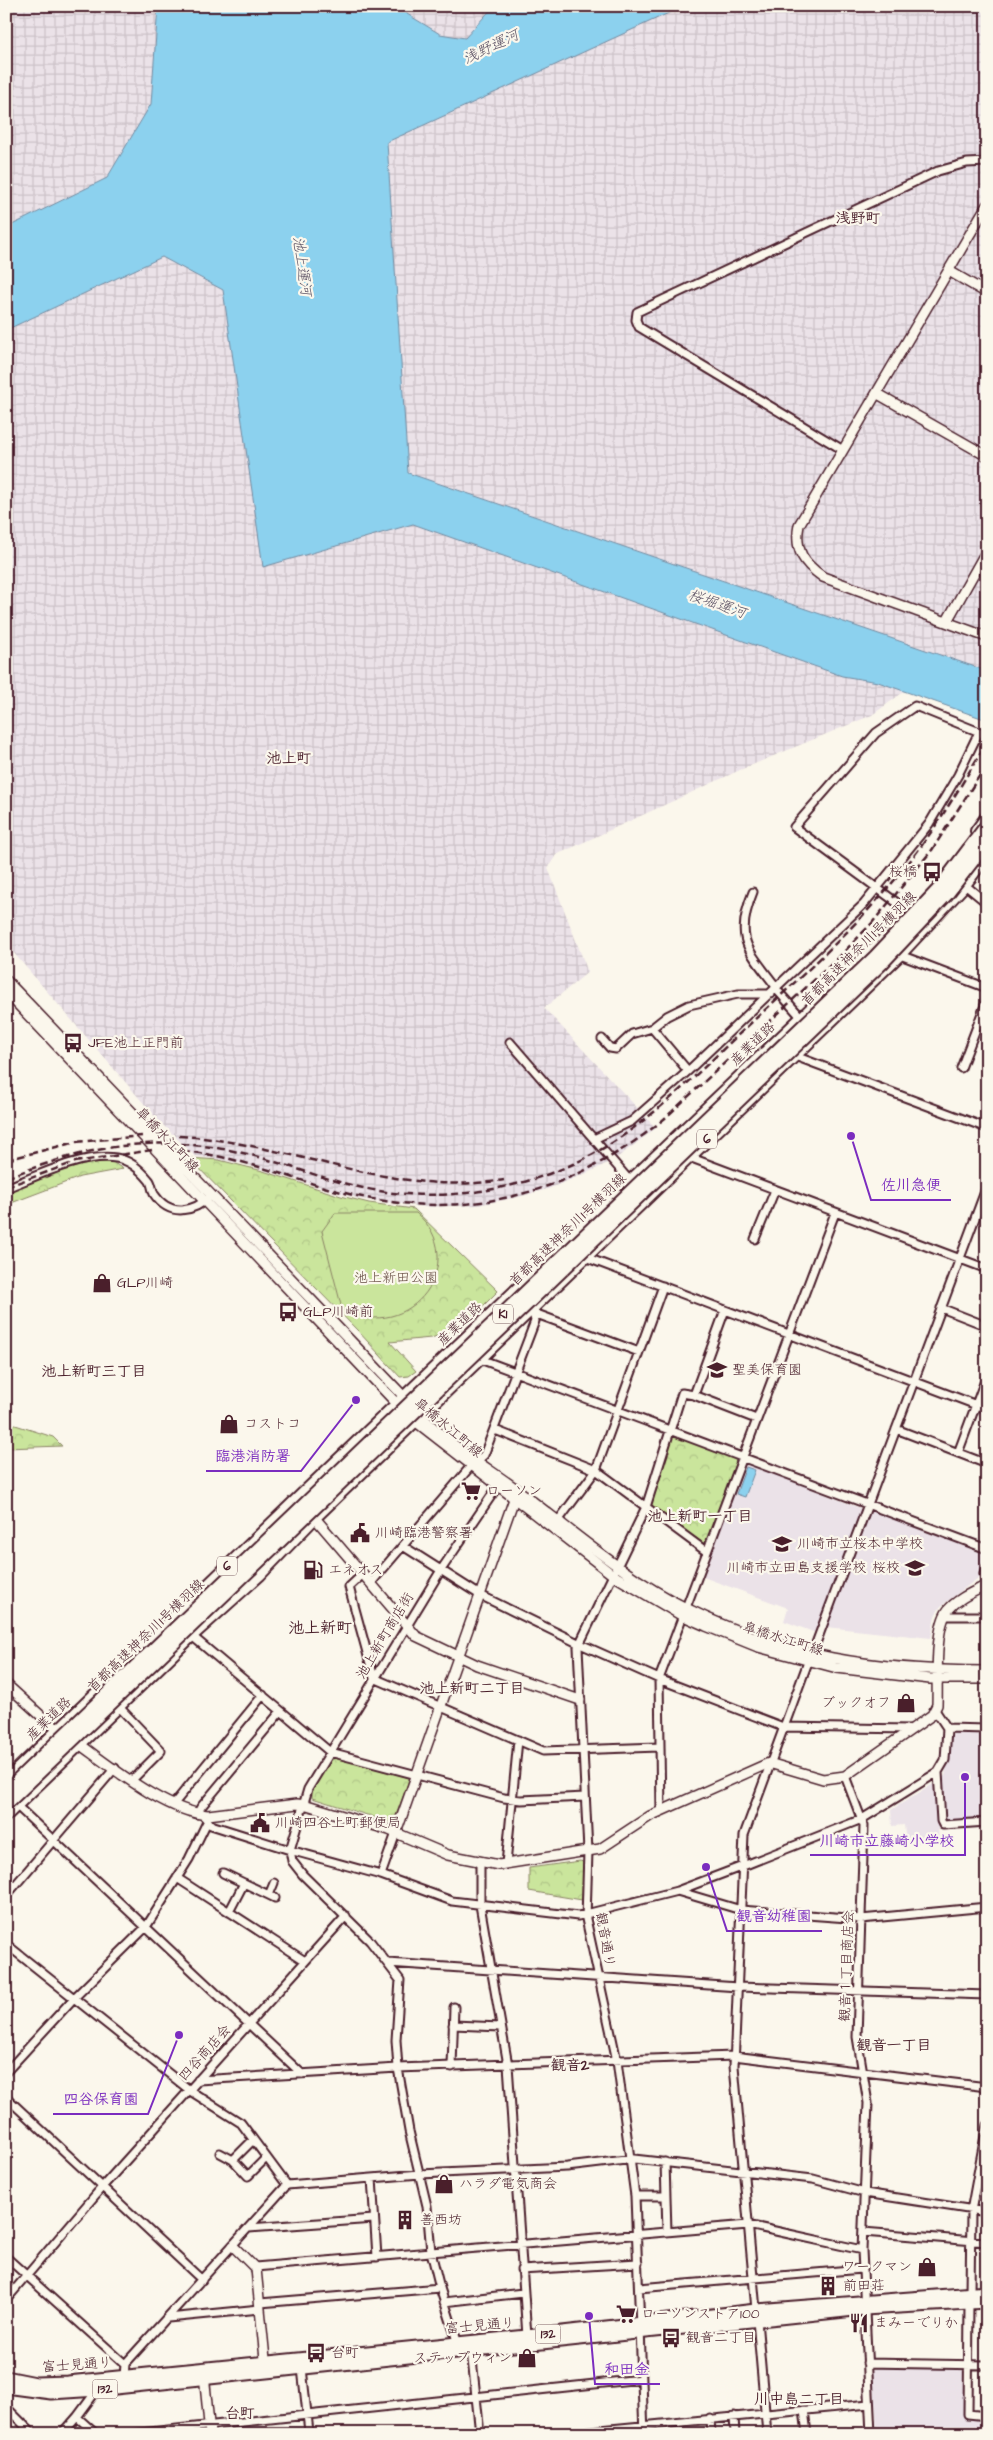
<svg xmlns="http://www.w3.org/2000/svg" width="993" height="2440" font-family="'Architects Daughter','Klee One',sans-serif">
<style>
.built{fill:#ebe2e8}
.industrial{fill:url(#industrial-grid)}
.forest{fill:url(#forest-crowns);stroke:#8a8264}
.garden{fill:#cae59c;stroke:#8a8264}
.water{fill:#8cd1ee;stroke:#728aa0}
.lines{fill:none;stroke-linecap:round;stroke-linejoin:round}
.minor-casing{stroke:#4a1f2b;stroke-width:11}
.tertiary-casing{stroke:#4a1f2b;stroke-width:12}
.primary-casing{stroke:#4a1f2b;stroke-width:14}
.trunk-casing{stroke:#4a1f2b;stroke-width:15}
.minor{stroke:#fbf7ec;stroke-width:7}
.tertiary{stroke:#fbf7ec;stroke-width:9}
.primary{stroke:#fbf7ec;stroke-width:10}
.trunk{stroke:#fbf7ec;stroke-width:11}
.rail{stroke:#4a1f2b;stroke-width:2.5;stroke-dasharray:8 4;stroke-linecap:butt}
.motorway-bridge-casing{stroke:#4a1f2b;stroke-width:16;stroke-linecap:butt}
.motorway-bridge{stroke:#fbf7ec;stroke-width:12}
.labels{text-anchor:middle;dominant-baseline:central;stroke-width:4.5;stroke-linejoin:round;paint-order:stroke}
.shield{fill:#fbf7ec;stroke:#7f6065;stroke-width:1}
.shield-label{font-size:12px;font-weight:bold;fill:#4a1f2b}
.poi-label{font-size:14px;fill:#4a1f2b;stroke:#fbf7ec;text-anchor:start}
.street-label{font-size:14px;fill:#4a1f2b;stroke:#fbf7ec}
.park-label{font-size:14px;fill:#6a5047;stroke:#fbf7ec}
.water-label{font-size:15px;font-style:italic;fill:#5e5466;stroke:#fbf7ec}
.neighbourhood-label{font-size:15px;font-weight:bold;fill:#4a1f2b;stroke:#fbf7ec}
.quarter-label{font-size:16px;font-weight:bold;fill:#4a1f2b;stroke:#fbf7ec}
.leader{fill:none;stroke:#7b2cbf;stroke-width:2}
.callout-dot{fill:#7b2cbf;stroke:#fbf7ec;stroke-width:2}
.callout-label{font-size:15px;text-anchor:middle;font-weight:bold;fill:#7b2cbf;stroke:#fbf7ec;stroke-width:4.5;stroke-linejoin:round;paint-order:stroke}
</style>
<defs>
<pattern id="industrial-grid" width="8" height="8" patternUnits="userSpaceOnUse" patternTransform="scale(1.25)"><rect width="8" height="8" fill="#ebe2e8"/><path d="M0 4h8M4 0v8" fill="none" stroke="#cbc1c7"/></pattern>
<pattern id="forest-crowns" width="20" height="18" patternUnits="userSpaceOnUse" patternTransform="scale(1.25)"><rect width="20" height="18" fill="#cae59c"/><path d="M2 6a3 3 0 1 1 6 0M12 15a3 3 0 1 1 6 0" fill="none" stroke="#afc487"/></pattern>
</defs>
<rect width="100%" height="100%" fill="#fbf7ec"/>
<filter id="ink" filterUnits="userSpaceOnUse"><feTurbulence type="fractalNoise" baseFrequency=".02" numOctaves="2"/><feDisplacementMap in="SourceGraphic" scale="10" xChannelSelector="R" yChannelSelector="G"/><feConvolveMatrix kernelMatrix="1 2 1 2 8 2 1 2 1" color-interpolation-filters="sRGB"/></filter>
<g filter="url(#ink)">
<!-- built -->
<path class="built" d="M 745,1463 L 860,1508 L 861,1512 L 816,1633 L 784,1621 L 788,1608 L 703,1577 Z
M 872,1511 L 985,1554 L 978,1578 L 940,1607 L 935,1616 L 931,1638 L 826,1627 L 870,1512 Z
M 957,1731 L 987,1731 L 987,1820 L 944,1821 L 941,1778 L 945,1776 L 952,1735 Z
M 935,1783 L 939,1842 L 906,1843 L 904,1825 L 892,1826 L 891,1810 Z
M 962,2367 L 966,2370 L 965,2417 L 987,2419 L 987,2434 L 877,2434 L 873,2370 L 875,2368 Z"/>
<!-- industrial -->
<path class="industrial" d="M 6,6 L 158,6 L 151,104 L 107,178 L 6,228 Z
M 406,6 L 494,6 L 465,38 L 440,34 L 407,14 Z
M 680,6 L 987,6 L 987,671 L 408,473 L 387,142 Z
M 162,257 L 223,290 L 264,566 L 413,524 L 842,676 L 878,682 L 905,691 L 872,715 L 740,770 L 556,855 L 548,868 L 588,972 L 544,1008 L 656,1128 L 618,1157 L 596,1169 L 548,1189 L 514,1198 L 477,1205 L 426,1207 L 360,1199 L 241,1163 L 195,1156 L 159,1121 L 6,944 L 6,330 Z"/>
<!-- forest -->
<path class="forest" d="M 189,1158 L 219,1160 L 263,1171 L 341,1196 L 369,1203 L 414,1209 L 498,1291 L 455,1334 L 453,1331 L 431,1338 L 390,1342 L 416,1371 L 409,1376 L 400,1377 L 358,1331 Z
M 108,1159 L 123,1169 L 80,1177 L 6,1205 L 6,1191 L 52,1173 Z
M 6,1422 L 53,1437 L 62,1446 L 6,1448 Z
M 674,1436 L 735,1459 L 736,1463 L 706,1542 L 703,1543 L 650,1505 L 671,1438 Z
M 334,1757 L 410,1778 L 393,1823 L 312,1798 L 312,1789 L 331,1758 Z
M 580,1861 L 583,1862 L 582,1900 L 529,1891 L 529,1868 Z"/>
<!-- garden -->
<path class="garden" d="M 335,1213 L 416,1213 C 472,1259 412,1346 342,1309 L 322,1231 Z"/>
<!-- water -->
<path class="water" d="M 158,6 L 406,6 L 407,14 L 440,34 L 465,38 L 494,6 L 684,6 L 387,142 L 408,473 L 987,671 L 987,720 L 878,682 L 842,676 L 413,524 L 263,567 L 223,290 L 162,257 L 6,330 L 6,228 L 107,178 L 151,104 Z
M 746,1467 L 755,1470 L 745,1497 L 736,1494 Z"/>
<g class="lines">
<defs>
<path id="minor" d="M 843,450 L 639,327 L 636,320 L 637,312 L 938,171 L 967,163 L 987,162
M 965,885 L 987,903
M 753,892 C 733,941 749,950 777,988
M 915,916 L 794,827 L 876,733 L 915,706 L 987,735
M 900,955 L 987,988
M 776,989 L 801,1017
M 652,1028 L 688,1071
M 602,1039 L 610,1048 L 616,1049 L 632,1034 L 652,1028 L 667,1016 L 689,1005 L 738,994 L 771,994
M 510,1042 L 630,1181
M 795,1056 L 987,1128
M 961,1068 L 987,1000
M 594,1139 L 632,1121 L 688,1071 L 864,904 L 929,824 L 958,775 L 979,732
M 689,1157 L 987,1269
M 6,1188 C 37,1176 83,1153 116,1158 C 130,1160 140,1169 149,1180 C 152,1183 152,1190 154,1194 C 170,1218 194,1212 212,1195
M 755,1239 L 775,1190
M 585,1257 L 987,1409
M 941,1308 L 987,1326
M 534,1313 L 639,1352
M 480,1359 L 987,1549
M 694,1395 L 725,1310
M 896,1429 L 987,1464
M 495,1430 L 596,1470 L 707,1552
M 958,1453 L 987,1375
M 558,1521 L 596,1470 L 663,1286
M 403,1546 L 480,1595 L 578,1643 L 659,1679 L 783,1727 L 911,1729
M 987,1566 L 984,1574 L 987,1596
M 363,1574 L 349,1587 L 374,1678 L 543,1751 L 659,1747
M 371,1583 L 471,1466 L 484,1455 L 535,1321 L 532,1308
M 945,1616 L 987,1616
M 192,1636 L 330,1752 L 504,1798 L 521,1800 L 585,1797
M 812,1654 L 987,1186
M 120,1708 L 161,1751 L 132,1780
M 947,1728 L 987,1729
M 938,1772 L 941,1821 L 943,1825 L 987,1822
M 845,1776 L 864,1826 L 857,2037 L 868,2103 L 862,2250 L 871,2434
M 173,1805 L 263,1695
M 17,1806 L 302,2074
M 661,1811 L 659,1679 L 835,1213
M 197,1814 L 201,1807 L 281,1711
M 203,1815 L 211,1825 L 290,1850 L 381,1875 L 452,1901 L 578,1916 L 677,1891 L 743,1866 L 862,1819 L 938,1772 L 945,1760 L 947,1728 L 935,1710
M 480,1862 L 480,1905 L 508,2065 L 527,2336
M 506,1864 L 518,1740
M 223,1873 L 275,1898
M 381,1875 L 396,1833
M 177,1878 L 305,1961
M 677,1891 L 741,1910 L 861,1919 L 987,1907
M 269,1895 L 274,1883
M 6,1896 L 115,1768
M 229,1912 L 244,1883
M 6,1944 L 192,2092 L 241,2123 L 287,2185 L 125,2364 L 124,2377
M 388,1963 L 738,1987 L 987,1995
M 453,2025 L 501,2027
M 452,2067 L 454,2007
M 6,2072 L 73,1999 L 146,1927 L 189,1859 L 207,1822
M 198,2080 L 398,2068 L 734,2056 L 987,2087
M 6,2097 L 202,2280
M 220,2153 L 233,2160 L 248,2176 L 266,2158
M 233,2160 L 253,2140
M 665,2162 L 667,2232
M 372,2178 L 377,2257
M 287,2185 L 420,2174 L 567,2167 L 634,2159 L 813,2179 L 865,2193 L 987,2212
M 635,2196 L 666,2196
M 249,2228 L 374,2219
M 863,2232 L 987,2242
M 6,2257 L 125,2364
M 255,2267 L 748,2225 L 862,2250
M 521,2270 L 638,2263
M 639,2288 L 862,2269
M 970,2293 L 971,2211 L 987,2125
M 6,2300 L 103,2186 L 346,1916
M 444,2302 L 523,2293
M 260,2303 L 440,2288
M 969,2303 L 968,2414 L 987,2416
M 756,2310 L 734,2066 L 744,1835 L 808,1662
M 168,2318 L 260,2309
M 757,2320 L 767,2434
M 458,2344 L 440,2288 L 431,2252 L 427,2206 L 409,2131 L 398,2068 L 396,2040 L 400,1980 L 370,1941 L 303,1875 L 292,1861 L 290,1850 L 308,1789 L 441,1570 L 498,1486
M 468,2349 L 471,2350 L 480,2434
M 867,2363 L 987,2365
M 302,2368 L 309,2432 L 311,2434
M 6,2407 L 33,2434
M 804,2410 L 807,2434
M 734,2416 L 735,2434
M 77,2417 L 96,2434
M 710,2418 L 711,2434
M 600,2430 L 869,2404
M 62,2434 L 77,2417 L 97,2390
M 131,2434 L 641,2379
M 565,2434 L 600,2430 L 600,2434
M 644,2434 L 635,2196 L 617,2061 L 586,1919 L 588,1851 L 578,1647 L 646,1507 L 682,1393 L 694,1395 L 756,1419"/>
<path id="tertiary" d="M 987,205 L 799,525 C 794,550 804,564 823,577 L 987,637
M 949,271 L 987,293
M 878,394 L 987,456
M 947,621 L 987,550
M 6,980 L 408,1401
M 6,992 L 400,1407
M 417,1411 C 446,1444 492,1470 527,1497 C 578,1536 628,1579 686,1608 C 787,1658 875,1670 987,1671
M 411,1418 L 613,1575 L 681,1615 L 706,1626 L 758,1647 L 837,1668 L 930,1679 L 987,1679
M 315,1518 L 416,1636 L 477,1665 L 580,1700
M 6,1684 L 49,1723 L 63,1732
M 75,1741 C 112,1767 164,1811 208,1815 L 297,1804 L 307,1805 L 389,1830 L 448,1855 L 499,1865 L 600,1849 L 650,1816 L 769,1763 L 823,1779 L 845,1776 L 932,1715 L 937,1705 C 938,1681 934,1629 948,1610 C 958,1598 974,1592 987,1585
M 396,1833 L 514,1499
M 233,2246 L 256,2269 L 266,2369
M 204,2374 L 210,2434"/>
<path id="primary" d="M 976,831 L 987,816
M 6,1780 L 307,1489 L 897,926
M 6,1816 L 192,1636 L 260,1575 L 315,1518 L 900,955 L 965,885 L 987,856"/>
<path id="trunk" d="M 6,2377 L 36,2383 L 68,2382 L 527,2336 L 756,2310 L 987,2292
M 6,2387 L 51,2393 L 97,2390 L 864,2309 L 987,2302"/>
</defs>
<!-- minor casing -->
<use href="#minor" class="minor-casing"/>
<!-- tertiary casing -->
<use href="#tertiary" class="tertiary-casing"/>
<!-- primary casing -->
<use href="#primary" class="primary-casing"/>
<!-- trunk casing -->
<use href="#trunk" class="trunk-casing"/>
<!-- minor -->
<use href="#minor" class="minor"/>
<!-- tertiary -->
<use href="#tertiary" class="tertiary"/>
<!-- primary -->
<use href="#primary" class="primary"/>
<!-- trunk -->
<use href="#trunk" class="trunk"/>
<!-- rail -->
<path class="rail" d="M 179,1136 C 290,1142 392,1198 504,1180
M 182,1151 C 242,1156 295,1181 353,1195 C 469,1222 574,1193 664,1119 L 839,957 L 872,923 L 932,850 L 987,764
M 6,1160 L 76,1142 L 142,1136
M 6,1178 C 94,1144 162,1132 255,1156 C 299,1168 341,1186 386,1192 C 470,1203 559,1182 628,1132 C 673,1100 712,1059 752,1022 C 807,971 863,921 910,861 C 939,824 963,782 987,742
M 6,1187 L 75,1162 L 152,1150"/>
<defs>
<path id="motorway-bridge" d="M 6,1791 L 875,957 L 938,890 L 987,825
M 6,1804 L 882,963 L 946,895 L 987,842"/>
</defs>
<!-- motorway-bridge casing -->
<use href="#motorway-bridge" class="motorway-bridge-casing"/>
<!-- motorway-bridge -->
<use href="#motorway-bridge" class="motorway-bridge"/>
</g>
</g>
<!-- icons -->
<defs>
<symbol id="bus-bare" viewBox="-9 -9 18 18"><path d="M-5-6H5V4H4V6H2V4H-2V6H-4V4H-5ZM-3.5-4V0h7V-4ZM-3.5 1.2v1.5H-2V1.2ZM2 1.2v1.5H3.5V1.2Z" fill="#4a1f2b" stroke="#fbf7ec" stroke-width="2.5" paint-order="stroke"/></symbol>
<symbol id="shop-bare" viewBox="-9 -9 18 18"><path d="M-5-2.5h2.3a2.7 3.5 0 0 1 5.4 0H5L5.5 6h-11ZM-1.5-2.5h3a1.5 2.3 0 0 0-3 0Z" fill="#4a1f2b" stroke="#fbf7ec" stroke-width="2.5" paint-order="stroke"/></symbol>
<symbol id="school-bare" viewBox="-9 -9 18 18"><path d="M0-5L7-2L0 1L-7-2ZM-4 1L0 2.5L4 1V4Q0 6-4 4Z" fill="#4a1f2b" stroke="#fbf7ec" stroke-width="2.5" paint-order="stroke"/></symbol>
<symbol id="supermarket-bare" viewBox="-9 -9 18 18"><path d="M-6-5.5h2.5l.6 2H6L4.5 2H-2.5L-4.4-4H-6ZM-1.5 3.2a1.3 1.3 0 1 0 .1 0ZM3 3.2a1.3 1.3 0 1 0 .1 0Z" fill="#4a1f2b" stroke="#fbf7ec" stroke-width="2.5" paint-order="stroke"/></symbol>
<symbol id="civic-bare" viewBox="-9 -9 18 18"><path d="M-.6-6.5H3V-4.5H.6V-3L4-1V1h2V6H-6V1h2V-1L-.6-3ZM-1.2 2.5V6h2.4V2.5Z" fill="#4a1f2b" stroke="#fbf7ec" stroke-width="2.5" paint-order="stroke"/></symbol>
<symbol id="fuel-bare" viewBox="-9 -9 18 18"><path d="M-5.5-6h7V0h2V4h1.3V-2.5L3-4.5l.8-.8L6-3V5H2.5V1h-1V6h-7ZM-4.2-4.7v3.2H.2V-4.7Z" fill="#4a1f2b" stroke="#fbf7ec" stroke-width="2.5" paint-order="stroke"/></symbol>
<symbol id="building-bare" viewBox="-9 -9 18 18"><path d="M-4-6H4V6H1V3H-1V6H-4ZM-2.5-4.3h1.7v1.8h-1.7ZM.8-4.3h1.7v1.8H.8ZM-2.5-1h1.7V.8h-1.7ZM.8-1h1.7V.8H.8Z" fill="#4a1f2b" stroke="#fbf7ec" stroke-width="2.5" paint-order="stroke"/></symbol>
<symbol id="restaurant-bare" viewBox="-9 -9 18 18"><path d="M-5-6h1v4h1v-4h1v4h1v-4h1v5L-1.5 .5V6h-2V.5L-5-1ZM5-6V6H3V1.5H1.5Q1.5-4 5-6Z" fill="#4a1f2b" stroke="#fbf7ec" stroke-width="2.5" paint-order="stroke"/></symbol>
</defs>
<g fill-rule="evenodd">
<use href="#bus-bare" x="918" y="858" width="28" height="28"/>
<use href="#bus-bare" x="59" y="1029" width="28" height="28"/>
<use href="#shop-bare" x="88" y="1269" width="28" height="28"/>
<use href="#bus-bare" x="274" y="1298" width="28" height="28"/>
<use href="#school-bare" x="703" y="1356" width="28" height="28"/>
<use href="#shop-bare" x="215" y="1410" width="28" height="28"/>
<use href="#supermarket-bare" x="457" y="1477" width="28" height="28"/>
<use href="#civic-bare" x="346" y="1519" width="28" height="28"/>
<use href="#school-bare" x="768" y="1530" width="28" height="28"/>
<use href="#school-bare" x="901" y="1554" width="28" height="28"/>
<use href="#fuel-bare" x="299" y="1556" width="28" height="28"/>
<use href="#shop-bare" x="892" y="1689" width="28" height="28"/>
<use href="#civic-bare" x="246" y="1809" width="28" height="28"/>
<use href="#shop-bare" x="430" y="2170" width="28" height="28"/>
<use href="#building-bare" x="391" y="2206" width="28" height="28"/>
<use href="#shop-bare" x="913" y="2253" width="28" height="28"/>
<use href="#building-bare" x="814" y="2272" width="28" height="28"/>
<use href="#supermarket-bare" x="612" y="2300" width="28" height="28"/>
<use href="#restaurant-bare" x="845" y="2309" width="28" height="28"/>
<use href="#bus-bare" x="657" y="2324" width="28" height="28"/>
<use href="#bus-bare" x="302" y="2339" width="28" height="28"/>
<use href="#shop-bare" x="513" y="2344" width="28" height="28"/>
</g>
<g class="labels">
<!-- shield labels -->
<g class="shield">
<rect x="697" y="1129.5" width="20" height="19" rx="4"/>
<rect x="493" y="1304.5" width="20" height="19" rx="4"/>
<rect x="217" y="1556.5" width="20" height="19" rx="4"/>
<rect x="535.5" y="2324.5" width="25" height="19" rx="4"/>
<rect x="92.5" y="2379.5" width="25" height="19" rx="4"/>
</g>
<g class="shield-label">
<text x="707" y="1139">6</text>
<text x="503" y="1314">K1</text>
<text x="227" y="1566">6</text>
<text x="548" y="2334">132</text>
<text x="105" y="2389">132</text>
</g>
<!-- poi labels -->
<g class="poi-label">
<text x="917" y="872" text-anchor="end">桜橋</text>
<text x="88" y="1043">JFE池上正門前</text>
<text x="117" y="1283">GLP川崎</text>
<text x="303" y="1312">GLP川崎前</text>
<text x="732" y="1370">聖美保育園</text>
<text x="244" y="1424">コストコ</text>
<text x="486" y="1491">ローソン</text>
<text x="375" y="1533">川崎臨港警察署</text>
<text x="797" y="1544">川崎市立桜本中学校</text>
<text x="900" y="1568" text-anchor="end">川崎市立田島支援学校 桜校</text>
<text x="328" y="1570">エネオス</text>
<text x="891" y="1703" text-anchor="end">ブックオフ</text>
<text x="275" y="1823">川崎四谷上町郵便局</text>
<text x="459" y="2184">ハラダ電気商会</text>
<text x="420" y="2220">善西坊</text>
<text x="912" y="2267" text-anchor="end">ワークマン</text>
<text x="843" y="2286">前田荘</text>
<text x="641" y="2314">ローソンストア100</text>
<text x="874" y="2323">まみーでりか</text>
<text x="686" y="2338">観音二丁目</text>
<text x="331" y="2353">台町</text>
<text x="512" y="2358" text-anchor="end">ステップウィン</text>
</g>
<!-- street labels -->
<g class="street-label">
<text transform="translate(859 949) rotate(-45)">首都高速神奈川1号横羽線</text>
<text transform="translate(753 1044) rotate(-44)">産業道路</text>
<text transform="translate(167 1140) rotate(46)">皐橋水江町線</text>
<text transform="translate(568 1230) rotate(-44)">首都高速神奈川1号横羽線</text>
<text transform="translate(460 1324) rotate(-44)">産業道路</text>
<text transform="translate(448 1428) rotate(40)">皐橋水江町線</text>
<text transform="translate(146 1636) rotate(-44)">首都高速神奈川1号横羽線</text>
<text transform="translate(385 1636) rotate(-59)">池上新町商店街</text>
<text transform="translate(783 1639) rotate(17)">皐橋水江町線</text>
<text transform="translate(49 1719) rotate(-44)">産業道路</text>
<text transform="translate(605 1940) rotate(80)">観音通り</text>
<text transform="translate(847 1966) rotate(-88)">観音１丁目商店会</text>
<text transform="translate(205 2053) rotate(-48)">四谷商店会</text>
<text transform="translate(480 2326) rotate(-5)">富士見通り</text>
<text transform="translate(77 2365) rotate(-4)">富士見通り</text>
</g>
<!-- park labels -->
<g class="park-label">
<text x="396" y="1278">池上新田公園</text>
</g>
<!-- water labels -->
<g class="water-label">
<text transform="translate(491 47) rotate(-26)">浅野運河</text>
<text transform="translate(302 266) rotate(82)">池上運河</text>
<text transform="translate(717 604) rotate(19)">桜堀運河</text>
</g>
<!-- neighbourhood labels -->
<g class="neighbourhood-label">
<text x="858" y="218">浅野町</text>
<text x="289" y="758">池上町</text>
<text x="94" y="1371">池上新町三丁目</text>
<text x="700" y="1516">池上新町一丁目</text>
<text x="472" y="1688">池上新町二丁目</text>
<text x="894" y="2045">観音一丁目</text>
<text x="570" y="2065">観音2</text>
<text x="799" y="2399">川中島二丁目</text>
<text x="240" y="2413">台町</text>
</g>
<!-- quarter labels -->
<g class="quarter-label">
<text x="320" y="1628">池上新町</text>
</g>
</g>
<!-- callouts -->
<path class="leader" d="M851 1136L871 1200H951M356 1400L301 1471H206M965 1777L965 1855H810M706 1867L727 1931H822M179 2035L148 2114H53M589 2316L595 2384H660"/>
<g class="callout-dot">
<circle cx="851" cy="1136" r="5"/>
<circle cx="356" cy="1400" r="5"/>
<circle cx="965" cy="1777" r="5"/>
<circle cx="706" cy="1867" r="5"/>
<circle cx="179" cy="2035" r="5"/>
<circle cx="589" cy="2316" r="5"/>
</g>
<g class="callout-label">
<text x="911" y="1190">佐川急便</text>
<text x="253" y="1461">臨港消防署</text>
<text x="887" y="1846">川崎市立藤崎小学校</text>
<text x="774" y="1921">観音幼稚園</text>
<text x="101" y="2104">四谷保育園</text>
<text x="627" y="2374">和田金</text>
</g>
<!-- margin -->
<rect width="993" height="2440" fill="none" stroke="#fbf7ec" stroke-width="25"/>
<rect x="12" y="12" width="968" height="2415" fill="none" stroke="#4a1f2b" stroke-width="2" filter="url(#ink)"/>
</svg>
